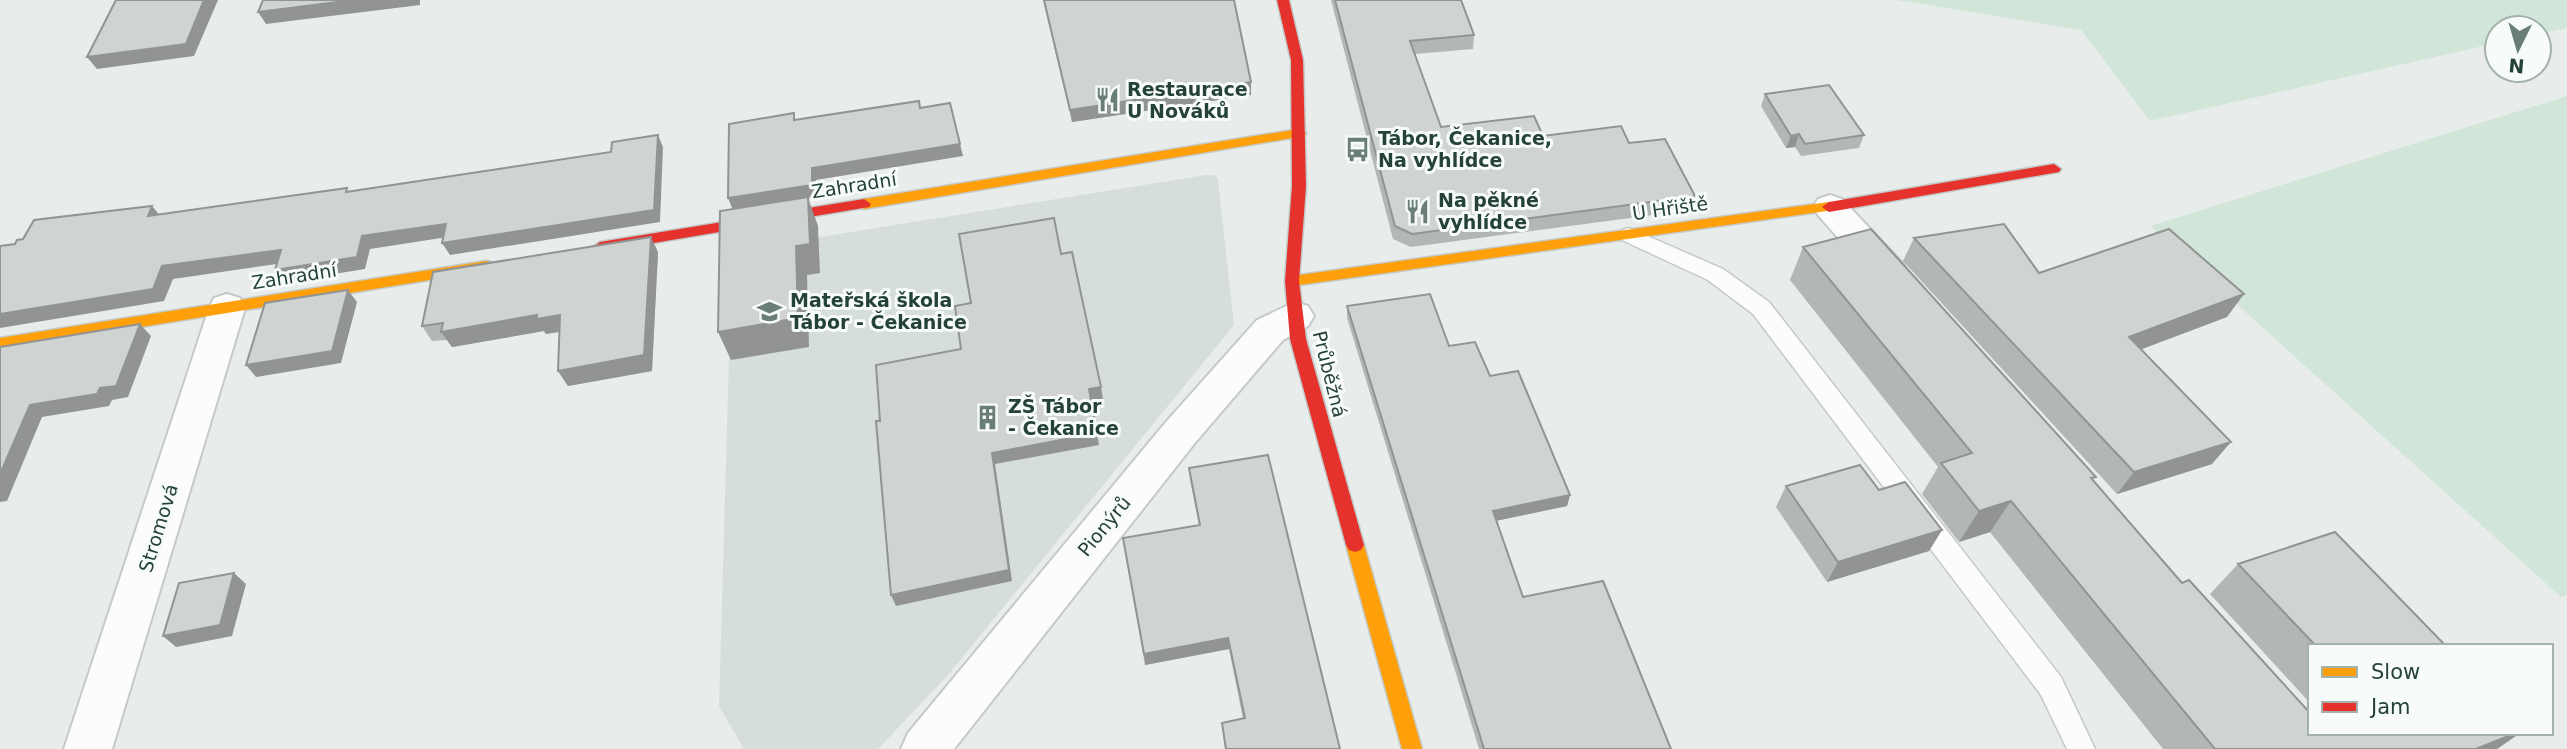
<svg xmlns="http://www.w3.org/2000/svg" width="2567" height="749" font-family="'DejaVu Sans',sans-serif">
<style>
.built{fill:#d6dedb}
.green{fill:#d1e6d8}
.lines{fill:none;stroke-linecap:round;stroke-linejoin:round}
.lane-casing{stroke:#c5cac8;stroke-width:3}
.street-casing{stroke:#c5cac8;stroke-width:4}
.slow-casing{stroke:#c3cbc8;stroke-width:3}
.jam-casing{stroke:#c3cbc8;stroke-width:3}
.lane{fill:#fcfcfc;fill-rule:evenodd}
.street{fill:#fcfcfc;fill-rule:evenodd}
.slow{fill:#ff9f0a;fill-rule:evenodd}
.jam{fill:#e5322d;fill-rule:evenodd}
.wall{fill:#b2b6b5}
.shaded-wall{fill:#919493}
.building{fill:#cfd4d2;stroke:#919493;stroke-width:2}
.labels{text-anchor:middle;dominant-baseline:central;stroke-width:6;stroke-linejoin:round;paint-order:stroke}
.poi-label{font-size:19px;font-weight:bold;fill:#24423a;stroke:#f7fbf9;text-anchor:start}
.street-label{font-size:19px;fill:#24423a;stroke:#f7fbf9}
</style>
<rect width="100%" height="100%" fill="#e8edeb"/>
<!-- built -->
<path class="built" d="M 1206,175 L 1214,175 L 1218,179 L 1234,325 L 948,675 L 878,749 L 744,749 L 719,706 L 732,251 Z"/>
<!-- green -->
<path class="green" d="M 1897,0 L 2567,0 L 2567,28 L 2539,34 L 2539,28 L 2497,28 L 2497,43 L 2150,121 L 2081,30 Z
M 2567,96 L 2567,595 L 2561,597 L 2150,226 Z"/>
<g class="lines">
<defs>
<path id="lane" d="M 1629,228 L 1723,269 L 1769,302 L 2061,677 L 2095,749 L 2067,749 L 2041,695 L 1753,314 L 1708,280 L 1622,240 L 1619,235 L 1622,230 Z"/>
<path id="street" d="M 1830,195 L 1842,199 L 1903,264 L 1908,273 L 1903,282 L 1890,286 L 1877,282 L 1818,215 L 1813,207 L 1818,199 Z
M 227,294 L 240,298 L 245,308 L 112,749 L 64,749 L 209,308 L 214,298 Z
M 1295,302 L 1308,306 L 1314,316 L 1308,326 L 1283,340 L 1194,444 L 954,749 L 901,749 L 908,733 L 1166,422 L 1257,320 Z"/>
<path id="slow" d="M 1299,129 L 1306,133 L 1304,136 L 864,209 L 857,204 L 864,199 Z
M 1829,202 L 1836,207 L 1834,210 L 1292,286 L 1285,281 L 1292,276 Z
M 486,261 L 491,262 L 493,266 L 491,270 L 0,350 L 0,338 Z
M 1355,538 L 1361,540 L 1364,545 L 1422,749 L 1402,749 L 1346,545 L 1349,540 Z"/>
<path id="jam" d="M 1277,0 L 1289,0 L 1303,60 L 1306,186 L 1299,281 L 1306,339 L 1364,545 L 1361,550 L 1355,552 L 1349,550 L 1346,545 L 1290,339 L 1285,281 L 1292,186 L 1291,60 Z
M 2054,164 L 2061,169 L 2059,172 L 1829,212 L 1822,207 L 1829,202 Z
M 864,199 L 871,204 L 869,207 L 600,252 L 593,247 L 600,242 Z"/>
</defs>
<!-- lane casing -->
<use href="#lane" class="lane-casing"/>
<!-- street casing -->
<use href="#street" class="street-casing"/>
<!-- slow casing -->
<use href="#slow" class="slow-casing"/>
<!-- jam casing -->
<use href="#jam" class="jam-casing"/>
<!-- lane -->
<use href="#lane" class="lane"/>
<!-- street -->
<use href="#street" class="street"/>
<!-- slow -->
<use href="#slow" class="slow"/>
<!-- jam -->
<use href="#jam" class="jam"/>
</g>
<!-- wall -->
<path class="wall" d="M 1043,0 L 1234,0 L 1251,82 L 1251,95 L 1072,122 Z
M 1331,0 L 1461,0 L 1474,35 L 1473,49 L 1415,54 L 1441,127 L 1629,143 L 1695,196 L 1691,210 L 1411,247 L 1393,239 Z
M 1765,94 L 1864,135 L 1859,148 L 1801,156 L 1795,147 L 1786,148 L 1761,106 Z
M 1914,238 L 2039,273 L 2227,317 L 2141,349 L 2212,464 L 2117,494 L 1903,261 Z
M 1803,247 L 2093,481 L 2310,733 L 2520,733 L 2497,749 L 2163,749 L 1990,532 L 1959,542 L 1922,494 L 1938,467 L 1790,280 Z
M 658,252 L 652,371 L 568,386 L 558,371 L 560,332 L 546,334 L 544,331 L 452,347 L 447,340 L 432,341 L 422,326 Z
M 1347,306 L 1490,376 L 1570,495 L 1567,506 L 1496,521 L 1523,597 L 1671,749 L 1479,749 L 1347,318 Z
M 1189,468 L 1340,749 L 1225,749 L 1222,723 L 1243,719 L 1229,649 L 1145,665 L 1123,538 L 1199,525 L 1190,480 Z
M 1786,486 L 1879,490 L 1942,530 L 1929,551 L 1827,582 L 1776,507 Z
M 2238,564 L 2446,646 L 2310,646 L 2310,703 L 2210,594 Z"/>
<!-- shaded-wall -->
<path class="shaded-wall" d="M 204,0 L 218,0 L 194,56 L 97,69 L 87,57 Z
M 354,0 L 420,0 L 420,5 L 266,24 L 258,12 Z
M 1251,82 L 1251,95 L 1072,122 L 1070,110 Z
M 1799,134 L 1795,147 L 1786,148 L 1791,136 Z
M 658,135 L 663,147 L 660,222 L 450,255 L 442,243 Z
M 960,144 L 963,156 L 816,180 L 817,197 L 808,198 L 818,226 L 820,273 L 807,275 L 809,347 L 731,360 L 718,332 L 733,210 L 728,198 L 812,168 Z
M 152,206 L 162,218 L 148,216 Z
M 446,224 L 454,236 L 370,249 L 365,269 L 284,282 L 275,270 L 362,236 Z
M 651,237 L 658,252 L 652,371 L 568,386 L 558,371 Z
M 281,250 L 290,262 L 173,279 L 164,301 L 0,328 L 0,314 L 162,266 Z
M 348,290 L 357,302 L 341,363 L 256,377 L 246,365 Z
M 2244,294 L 2227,317 L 2113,360 L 2129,337 Z
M 537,315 L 560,315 L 569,330 L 546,334 L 544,331 L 452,347 L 441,332 Z
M 140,324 L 151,336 L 128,397 L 112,400 L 109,406 L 42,417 L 7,501 L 0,502 L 0,474 L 30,405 Z
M 1101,387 L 1103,399 L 1091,401 L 1089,389 Z
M 1097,433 L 1099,445 L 995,464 L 1012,581 L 896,606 L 891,595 L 992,453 Z
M 2231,442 L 2212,464 L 2117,494 L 2134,472 Z
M 1570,495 L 1567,506 L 1490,522 L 1493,511 Z
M 2011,501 L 1990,532 L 1959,542 L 1979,511 Z
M 1942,530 L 1929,551 L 1827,582 L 1838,562 Z
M 234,573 L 246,584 L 232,636 L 176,647 L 163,636 Z
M 1228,638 L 1229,649 L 1145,665 L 1144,654 Z
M 2516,733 L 2520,733 L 2497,749 L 2476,749 Z"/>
<!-- building -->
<path class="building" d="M 116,0 L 204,0 L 186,44 L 87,57 Z
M 263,0 L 354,0 L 258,12 Z
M 1044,0 L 1234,0 L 1251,82 L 1070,110 Z
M 1335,0 L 1461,0 L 1474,35 L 1410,41 L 1441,127 L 1534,116 L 1543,136 L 1621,126 L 1629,143 L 1665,139 L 1695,196 L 1412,234 L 1395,226 Z
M 1829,85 L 1864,135 L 1805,144 L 1799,134 L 1791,136 L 1765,94 Z
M 919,101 L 920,108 L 950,103 L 960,144 L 812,168 L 812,185 L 728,198 L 729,124 L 794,113 L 794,120 Z
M 658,135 L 654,210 L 442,243 L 446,224 L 362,236 L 357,257 L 275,270 L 281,250 L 162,266 L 153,289 L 0,314 L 0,246 L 15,244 L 17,240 L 23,239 L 34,220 L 152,206 L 148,216 L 347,188 L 346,192 L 611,152 L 612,142 Z
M 808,197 L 810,244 L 796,246 L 798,318 L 718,332 L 720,211 Z
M 1054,218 L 1061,254 L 1072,252 L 1101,387 L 1089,389 L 1097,433 L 992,453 L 1009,570 L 891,595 L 876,421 L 880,421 L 876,365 L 961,349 L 955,306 L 971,303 L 959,234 Z
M 2004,224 L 2039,273 L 2169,229 L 2244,294 L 2129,337 L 2231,442 L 2134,472 L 1914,238 Z
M 1871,229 L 2096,477 L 2091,478 L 2182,583 L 2189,580 L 2310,713 L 2310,733 L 2516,733 L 2476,749 L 2215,749 L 2011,501 L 1979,511 L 1941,463 L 1972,453 L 1803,247 Z
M 651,237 L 644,355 L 558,371 L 560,315 L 537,319 L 537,315 L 441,332 L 443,323 L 422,326 L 433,272 Z
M 348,290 L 332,351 L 246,365 L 265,303 Z
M 1430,294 L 1449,346 L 1475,342 L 1490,376 L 1518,371 L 1570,495 L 1493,511 L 1523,597 L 1603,581 L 1671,749 L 1484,749 L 1347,306 Z
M 140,324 L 116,386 L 100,388 L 97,394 L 30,405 L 0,474 L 0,347 Z
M 1268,455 L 1340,749 L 1226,749 L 1222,723 L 1245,718 L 1228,638 L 1144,654 L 1123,538 L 1200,525 L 1189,468 Z
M 1860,465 L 1879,490 L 1905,482 L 1942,530 L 1838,562 L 1786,486 Z
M 2335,532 L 2446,646 L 2316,646 L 2238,564 Z
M 234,573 L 220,625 L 163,636 L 179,583 Z"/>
<!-- icons -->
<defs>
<symbol id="restaurant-bare" viewBox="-9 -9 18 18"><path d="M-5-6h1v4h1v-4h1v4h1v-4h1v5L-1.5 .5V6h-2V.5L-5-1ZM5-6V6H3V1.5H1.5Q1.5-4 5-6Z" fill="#697e78" stroke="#f7fbf9" stroke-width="2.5" paint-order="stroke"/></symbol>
<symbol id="bus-bare" viewBox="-9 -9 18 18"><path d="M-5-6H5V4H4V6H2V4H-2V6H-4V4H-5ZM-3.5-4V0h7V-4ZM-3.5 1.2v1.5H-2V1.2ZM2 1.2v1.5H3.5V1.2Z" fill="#697e78" stroke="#f7fbf9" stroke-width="2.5" paint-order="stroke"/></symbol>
<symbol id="school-bare" viewBox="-9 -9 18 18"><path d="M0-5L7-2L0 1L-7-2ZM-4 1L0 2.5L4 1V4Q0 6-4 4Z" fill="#697e78" stroke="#f7fbf9" stroke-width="2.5" paint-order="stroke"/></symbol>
<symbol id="building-bare" viewBox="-9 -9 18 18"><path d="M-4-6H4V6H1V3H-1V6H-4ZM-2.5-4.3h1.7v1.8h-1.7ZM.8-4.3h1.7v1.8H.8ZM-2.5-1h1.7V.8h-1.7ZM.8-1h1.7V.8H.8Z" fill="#697e78" stroke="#f7fbf9" stroke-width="2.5" paint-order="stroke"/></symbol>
</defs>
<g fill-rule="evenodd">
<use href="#restaurant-bare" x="1090" y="82" width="35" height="35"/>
<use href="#bus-bare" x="1340" y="132" width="35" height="35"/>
<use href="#restaurant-bare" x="1400" y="194" width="35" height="35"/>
<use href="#school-bare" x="752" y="294" width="35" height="35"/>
<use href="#building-bare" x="970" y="400" width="35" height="35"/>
</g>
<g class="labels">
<!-- poi labels -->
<g class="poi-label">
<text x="1127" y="89">Restaurace<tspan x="1127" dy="22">U Nováků</tspan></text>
<text x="1378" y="138">Tábor, Čekanice,<tspan x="1378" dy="22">Na vyhlídce</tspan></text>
<text x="1438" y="200">Na pěkné<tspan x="1438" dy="22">vyhlídce</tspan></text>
<text x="790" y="300">Mateřská škola<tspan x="790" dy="22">Tábor - Čekanice</tspan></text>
<text x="1008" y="406">ZŠ Tábor<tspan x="1008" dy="22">- Čekanice</tspan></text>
</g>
<!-- street labels -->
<g class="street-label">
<text transform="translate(854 185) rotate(-9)">Zahradní</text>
<text transform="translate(1670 208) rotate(-8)">U Hřiště</text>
<text transform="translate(294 276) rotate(-9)">Zahradní</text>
<text transform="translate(1330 374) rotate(76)">Průběžná</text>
<text transform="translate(1104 526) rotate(-51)">Pionýrů</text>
<text transform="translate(158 528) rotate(-73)">Stromová</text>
</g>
</g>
<!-- legend -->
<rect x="2308" y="644" width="245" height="91" fill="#f7fbf9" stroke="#a3b1ad" stroke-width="2"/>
<rect x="2322" y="667" width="35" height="10" fill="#ff9f0a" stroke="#a3b1ad" stroke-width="2"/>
<text x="2371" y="679" font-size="21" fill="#24423a">Slow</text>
<rect x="2322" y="702" width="35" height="10" fill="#e5322d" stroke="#a3b1ad" stroke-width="2"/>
<text x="2371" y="714" font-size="21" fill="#24423a">Jam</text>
<!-- north arrow -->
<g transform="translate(2518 49) rotate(185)"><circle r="33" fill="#f7fbf9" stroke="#a3b1ad" stroke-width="2"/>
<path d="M0-5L12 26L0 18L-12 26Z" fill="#697e78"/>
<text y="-10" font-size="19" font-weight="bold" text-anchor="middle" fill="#24423a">N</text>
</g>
</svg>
